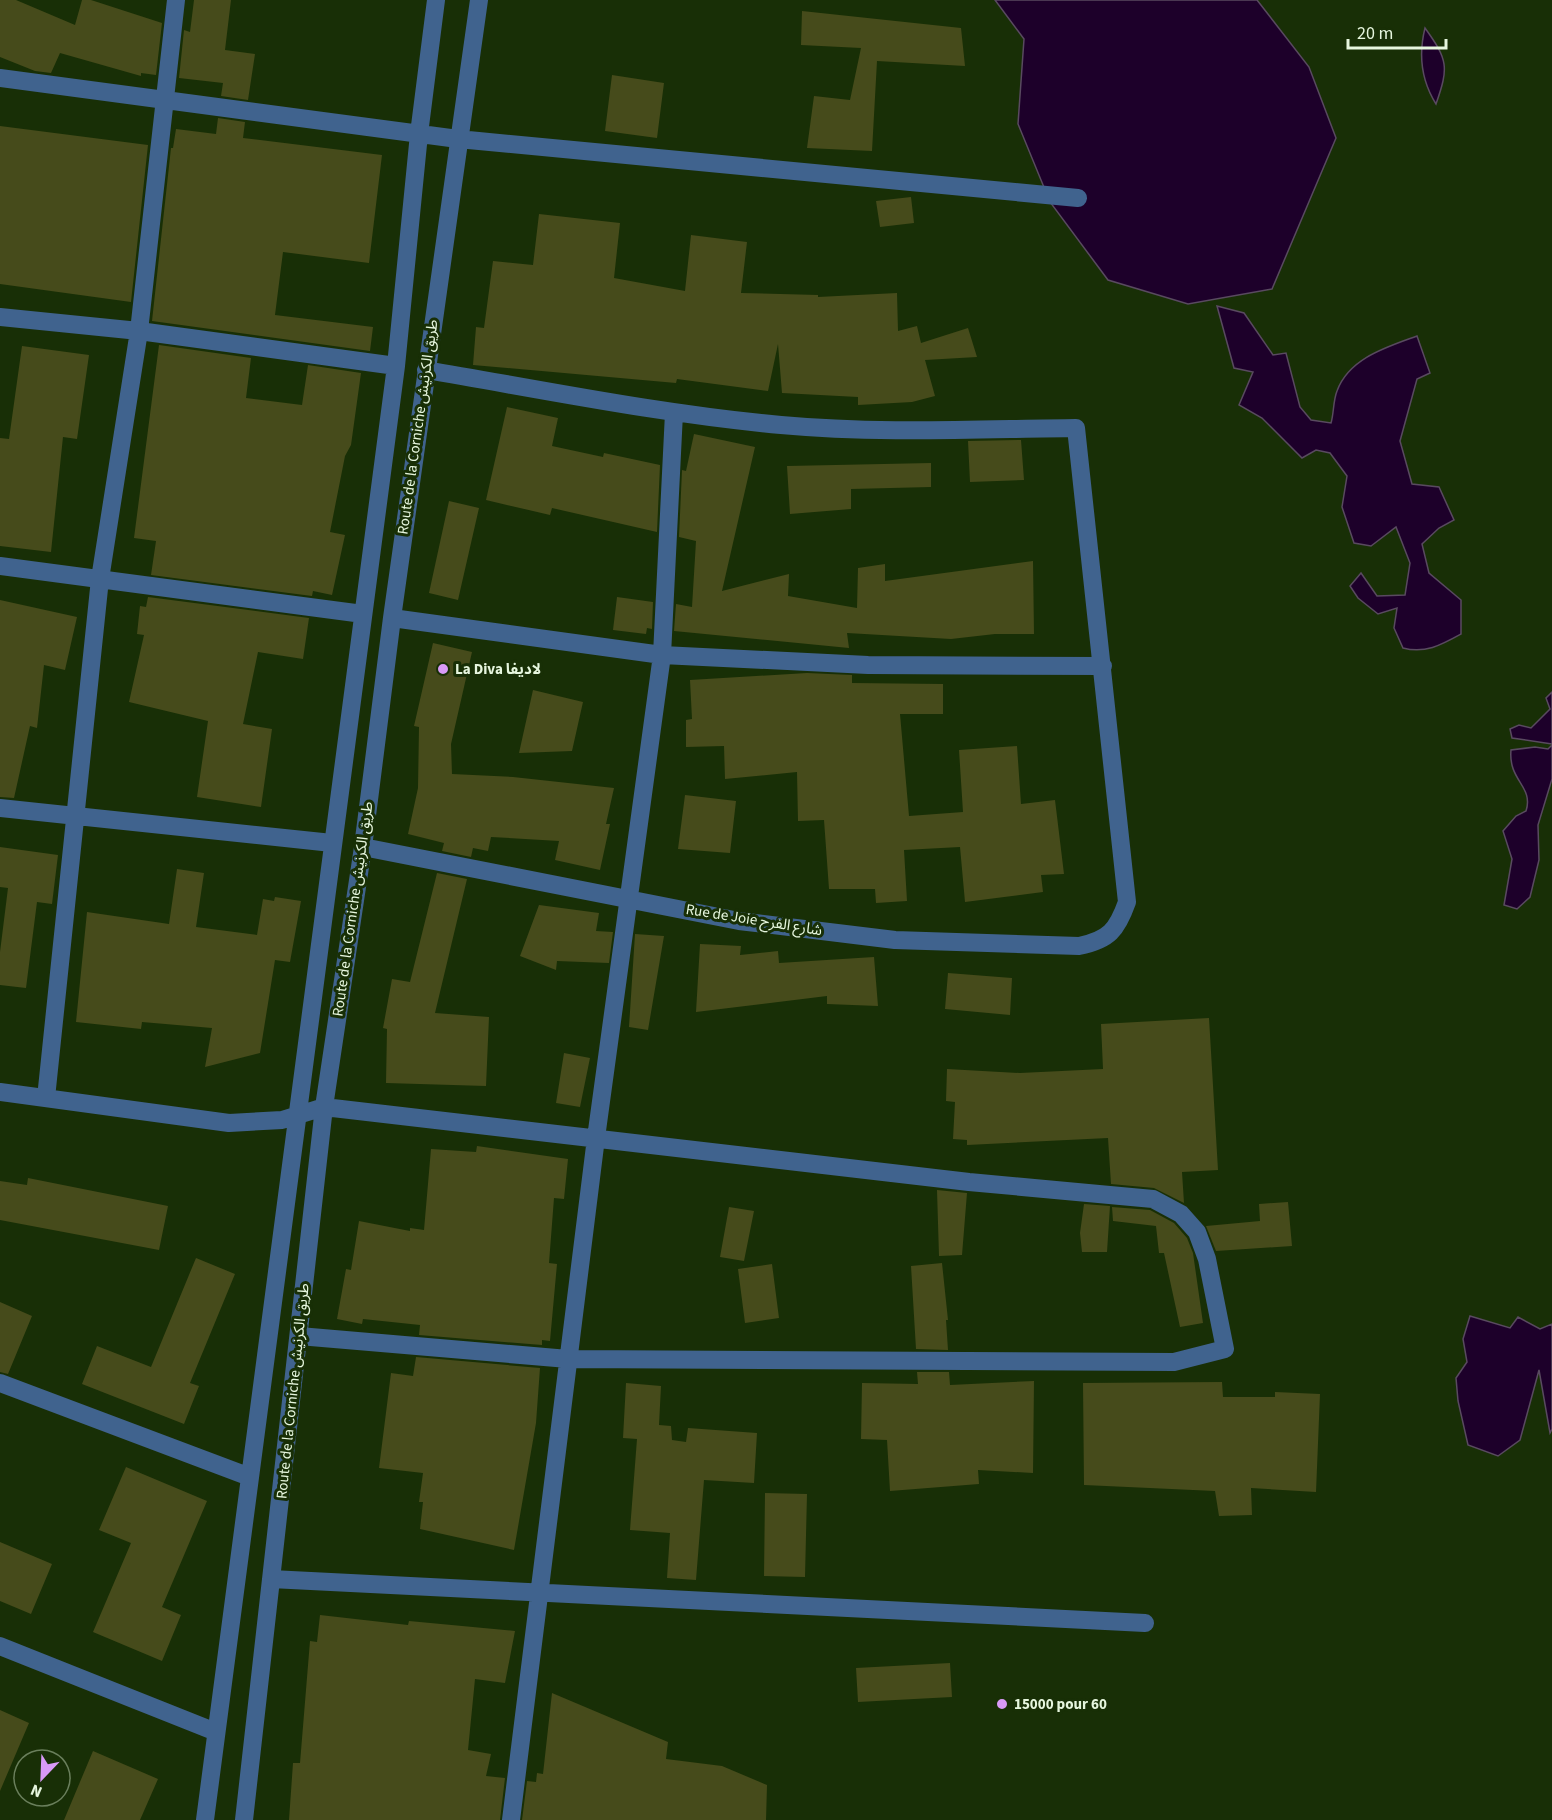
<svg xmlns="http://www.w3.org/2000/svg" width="1552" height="1820" font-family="'Source Sans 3','Noto Sans Arabic',sans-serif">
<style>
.water{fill:#1d002a;stroke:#594a60;stroke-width:1.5}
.building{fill:#464b1b}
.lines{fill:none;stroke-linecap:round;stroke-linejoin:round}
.minor{stroke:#40638e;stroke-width:18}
.poi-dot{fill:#d99af7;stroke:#182f06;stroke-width:2}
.labels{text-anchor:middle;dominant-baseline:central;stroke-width:6;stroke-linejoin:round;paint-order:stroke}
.street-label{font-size:15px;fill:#e6f6de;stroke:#182f06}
.poi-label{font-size:15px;font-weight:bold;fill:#e6f6de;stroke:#182f06;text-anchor:start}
</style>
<rect width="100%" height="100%" fill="#182f06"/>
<!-- water -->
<path class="water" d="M 995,0 L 1257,0 L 1309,67 L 1336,138 L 1272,289 L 1188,304 L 1108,280 L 1050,202 L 1018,124 L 1024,39 Z
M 1425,28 C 1448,60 1449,67 1436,104 C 1421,80 1418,56 1425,28 Z
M 1217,306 L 1244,313 L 1273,355 L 1286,353 L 1300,407 L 1311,420 L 1331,423 C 1334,413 1333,401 1337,391 C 1349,358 1387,347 1417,336 L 1430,373 L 1417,379 L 1400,441 L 1412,484 L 1439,487 L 1454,520 L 1439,528 L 1422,544 L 1429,573 L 1461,600 L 1461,634 C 1441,645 1425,654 1403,648 L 1394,628 L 1397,608 L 1378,614 L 1358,598 L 1350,586 L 1361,573 L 1377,596 L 1405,595 L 1410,563 L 1396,527 L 1371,546 L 1354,543 L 1342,507 L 1347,476 L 1330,453 L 1316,450 L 1302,458 L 1262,418 L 1239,405 L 1253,372 L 1234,368 Z
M 1552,692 L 1552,744 L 1512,738 L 1510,729 L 1519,725 L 1531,728 L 1550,709 L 1546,698 Z
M 1552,745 L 1552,779 L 1538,825 L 1539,860 L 1530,897 L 1517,909 L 1504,905 L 1512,859 L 1503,831 L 1516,816 L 1526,811 C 1534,786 1508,781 1511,750 L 1535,747 L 1548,749 Z
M 1470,1316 L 1510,1328 L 1518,1317 L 1540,1329 L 1552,1324 L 1552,1429 L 1550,1433 L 1539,1370 L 1520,1440 L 1498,1456 L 1468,1445 L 1458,1401 L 1456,1378 L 1467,1362 L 1463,1339 Z"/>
<!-- building -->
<path class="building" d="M 0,0 L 16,0 L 75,25 L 82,0 L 91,0 L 162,23 L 156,75 L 141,73 L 141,76 L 60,53 L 51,73 L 35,71 L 0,57 Z
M 194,0 L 231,0 L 225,50 L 255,54 L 248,100 L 221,96 L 223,83 L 179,78 L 184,30 L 190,32 Z
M 802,11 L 961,28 L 965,66 L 877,61 L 872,151 L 807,148 L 814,96 L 850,100 L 861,48 L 801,45 Z
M 612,75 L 664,83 L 657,138 L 605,131 Z
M 218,118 L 245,122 L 243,138 L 382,155 L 369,263 L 283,252 L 275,315 L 373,327 L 370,351 L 152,321 L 171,148 L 173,148 L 176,129 L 216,134 Z
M 0,126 L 148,145 L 131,302 L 0,284 Z
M 911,197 L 914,223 L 880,227 L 876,201 Z
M 539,214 L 620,223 L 614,278 L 685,291 L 691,235 L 747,242 L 741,293 L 818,295 L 818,297 L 897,293 L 898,331 L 917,326 L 921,343 L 968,328 L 977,357 L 925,360 L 935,396 L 912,402 L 858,405 L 858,397 L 782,393 L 778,344 L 768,391 L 677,379 L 676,383 L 473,365 L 476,327 L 484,328 L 493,261 L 533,265 Z
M 159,345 L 251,358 L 246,398 L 302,405 L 308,365 L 361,373 L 351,445 L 345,456 L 330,532 L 345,535 L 332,595 L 313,591 L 312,596 L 151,575 L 156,541 L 134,538 Z
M 22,346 L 89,355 L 77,439 L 63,437 L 51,552 L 0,546 L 0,438 L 9,439 Z
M 507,407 L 558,418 L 552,446 L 603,457 L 604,453 L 660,465 L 657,532 L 552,508 L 550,515 L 486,500 Z
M 694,434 L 755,447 L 722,591 L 789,574 L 788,596 L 857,608 L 858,568 L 885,564 L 885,581 L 1033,561 L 1034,634 L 995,634 L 951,639 L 847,633 L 849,648 L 674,631 L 676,604 L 692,607 L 696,541 L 679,537 L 682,470 L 686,471 Z
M 1021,440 L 1024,480 L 970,482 L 968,441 Z
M 931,463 L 931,487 L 851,489 L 851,509 L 790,514 L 787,466 Z
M 449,501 L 479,508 L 458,600 L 429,593 Z
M 148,597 L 309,618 L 303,659 L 258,652 L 243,724 L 272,729 L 261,807 L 197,797 L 208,721 L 129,702 L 144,635 L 137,634 L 140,606 L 146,607 Z
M 617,597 L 653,602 L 652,629 L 647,628 L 646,634 L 613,630 Z
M 0,600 L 77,617 L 65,670 L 44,665 L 37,728 L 30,726 L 14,798 L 0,797 Z
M 433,643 L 472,652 L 451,744 L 452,774 L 513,777 L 614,788 L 606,824 L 610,824 L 600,870 L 555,860 L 559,841 L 491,837 L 488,851 L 473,848 L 471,857 L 442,851 L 444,843 L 408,834 L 418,788 L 419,727 L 414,726 Z
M 807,673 L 852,675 L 852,683 L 943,684 L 943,714 L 900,714 L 909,816 L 963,812 L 959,750 L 1017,746 L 1021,804 L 1055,800 L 1064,874 L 1041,875 L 1043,892 L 965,902 L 960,847 L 904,850 L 907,901 L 876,903 L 875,889 L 829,889 L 824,820 L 798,821 L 797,772 L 725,779 L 724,746 L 686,747 L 686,720 L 692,719 L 690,680 Z
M 533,690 L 583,702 L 572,751 L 519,753 Z
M 685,795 L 736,801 L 730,853 L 678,849 Z
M 0,847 L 58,855 L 52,904 L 37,902 L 26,988 L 0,985 L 0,952 L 8,888 L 0,887 Z
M 177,869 L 204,873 L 196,927 L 257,935 L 263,899 L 274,901 L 275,897 L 301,901 L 290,962 L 275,960 L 260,1053 L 205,1067 L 212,1028 L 142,1022 L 141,1029 L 76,1022 L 87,912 L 169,924 Z
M 437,873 L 467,879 L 435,1013 L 489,1017 L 486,1086 L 386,1083 L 387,1029 L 383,1028 L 392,979 L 410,982 Z
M 539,905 L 599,913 L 596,931 L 613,932 L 609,963 L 557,961 L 556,970 L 520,956 Z
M 635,934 L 664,936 L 648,1030 L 629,1027 Z
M 700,944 L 741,946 L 740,955 L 778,951 L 779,963 L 874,957 L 878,1006 L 827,1004 L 827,996 L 696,1012 Z
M 948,973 L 1012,978 L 1010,1015 L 945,1009 Z
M 1209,1018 L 1218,1170 L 1182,1172 L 1184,1203 L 1154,1188 L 1111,1184 L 1108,1138 L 967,1145 L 967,1140 L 953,1139 L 955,1102 L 946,1101 L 947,1069 L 1020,1073 L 1103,1069 L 1101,1024 Z
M 564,1053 L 590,1058 L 580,1107 L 556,1103 Z
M 477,1146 L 568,1159 L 564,1199 L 554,1198 L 549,1263 L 557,1264 L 550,1341 L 542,1340 L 542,1345 L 419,1335 L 420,1325 L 363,1319 L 362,1324 L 337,1319 L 346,1269 L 351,1270 L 359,1221 L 410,1231 L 410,1228 L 424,1230 L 431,1149 L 476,1152 Z
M 28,1178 L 168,1206 L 159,1250 L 0,1220 L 0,1181 L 27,1185 Z
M 937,1190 L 967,1193 L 962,1255 L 939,1256 Z
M 1288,1202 L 1292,1246 L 1216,1251 L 1206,1226 L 1260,1221 L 1259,1204 Z
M 1084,1204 L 1110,1206 L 1107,1252 L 1082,1252 L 1080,1233 Z
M 729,1207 L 754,1211 L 744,1261 L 720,1257 Z
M 1112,1207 L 1150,1210 L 1174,1223 L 1187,1238 L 1193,1253 L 1203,1323 L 1180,1327 L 1164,1253 L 1159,1253 L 1156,1226 L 1113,1221 Z
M 196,1258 L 235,1274 L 190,1383 L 199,1386 L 184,1424 L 82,1384 L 97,1346 L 151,1367 Z
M 942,1263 L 948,1320 L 946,1320 L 948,1350 L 916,1349 L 911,1266 Z
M 772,1264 L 779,1318 L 745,1323 L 738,1269 Z
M 0,1302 L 32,1316 L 8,1374 L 0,1372 Z
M 416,1357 L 540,1368 L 536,1423 L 514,1550 L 420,1529 L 423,1502 L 419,1502 L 423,1473 L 379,1468 L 391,1373 L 413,1376 Z
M 917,1372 L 949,1372 L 950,1385 L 1034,1381 L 1033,1473 L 978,1470 L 979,1484 L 890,1491 L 887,1440 L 861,1439 L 862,1383 L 918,1384 Z
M 1222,1382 L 1223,1397 L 1275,1397 L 1275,1392 L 1320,1394 L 1316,1492 L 1251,1488 L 1252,1515 L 1219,1516 L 1215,1491 L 1084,1485 L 1083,1383 Z
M 626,1383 L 661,1386 L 659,1425 L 671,1426 L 672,1440 L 686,1442 L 688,1428 L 757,1433 L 754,1483 L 704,1480 L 696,1580 L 667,1578 L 670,1533 L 630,1530 L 637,1439 L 623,1438 Z
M 126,1467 L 207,1501 L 162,1607 L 181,1615 L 162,1661 L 93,1632 L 131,1543 L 99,1530 Z
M 765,1493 L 807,1494 L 805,1577 L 764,1576 Z
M 0,1542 L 52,1564 L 31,1614 L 0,1601 Z
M 320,1615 L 408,1625 L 409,1621 L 515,1631 L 505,1683 L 475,1679 L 468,1750 L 491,1754 L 486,1776 L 505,1778 L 500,1820 L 289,1820 L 293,1763 L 300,1763 L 310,1641 L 317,1642 Z
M 950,1663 L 952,1697 L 858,1702 L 856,1668 Z
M 552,1693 L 668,1742 L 666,1759 L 722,1766 L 767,1785 L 766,1820 L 522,1820 L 527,1781 L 536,1782 L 537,1773 L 543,1774 Z
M 0,1710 L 29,1723 L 0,1791 Z
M 93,1751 L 158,1779 L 140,1820 L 64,1820 Z"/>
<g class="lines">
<!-- minor -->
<path class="minor" d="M 0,78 L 458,139 L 1078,198
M 0,317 L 139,331 L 396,366
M 0,566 L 363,614
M 392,618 L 662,655 L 868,665 L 1103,666
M 0,808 L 332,843
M 363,847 L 739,921 L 895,940 L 1079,946 C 1109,940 1117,930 1127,902 L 1076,428 C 978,429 879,434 781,425 C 661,414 544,390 426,370
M 0,1092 L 229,1123 L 282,1120 L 324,1107 L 969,1182 L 1153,1199 L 1181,1214 L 1197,1232 L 1207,1259 L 1225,1349 L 1174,1362 L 568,1359 L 299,1336
M 46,1098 L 100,579 L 139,331 L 176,0
M 0,1383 L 250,1477
M 271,1579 L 1145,1623
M 0,1646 L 216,1732
M 205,1820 L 396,366 L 419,134 L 436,0
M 244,1820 L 324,1107 L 363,847 L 392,618 L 479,0
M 511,1820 L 596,1138 L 662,655 L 674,413"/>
</g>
<!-- markers -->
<g class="poi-dot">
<circle cx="443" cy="669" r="6"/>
<circle cx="1002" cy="1704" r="6"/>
</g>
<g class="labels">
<!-- street labels -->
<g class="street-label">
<text transform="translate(418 427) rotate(-82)">Route de la Corniche طريق الكرنيش</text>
<text transform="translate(353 909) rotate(-82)">Route de la Corniche طريق الكرنيش</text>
<text transform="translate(754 920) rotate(9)">Rue de Joie شارع الفرح</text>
<text transform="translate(293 1391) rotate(-84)">Route de la Corniche طريق الكرنيش</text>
</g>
<!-- poi labels -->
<g class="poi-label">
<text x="455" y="669">La Diva لاديفا</text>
<text x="1014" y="1704">15000 pour 60</text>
</g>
</g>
<!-- north arrow -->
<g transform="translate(42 1778) rotate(203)"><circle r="28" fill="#182f06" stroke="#6a7f5c" stroke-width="1.5"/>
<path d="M0-4.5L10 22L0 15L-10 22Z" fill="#d99af7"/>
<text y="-9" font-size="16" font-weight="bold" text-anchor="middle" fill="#e6f6de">N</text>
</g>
<!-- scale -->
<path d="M1348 39v9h98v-9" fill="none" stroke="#e6f6de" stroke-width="3"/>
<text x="1357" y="39" font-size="18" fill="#e6f6de" stroke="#182f06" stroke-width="4.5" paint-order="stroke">20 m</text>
</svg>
